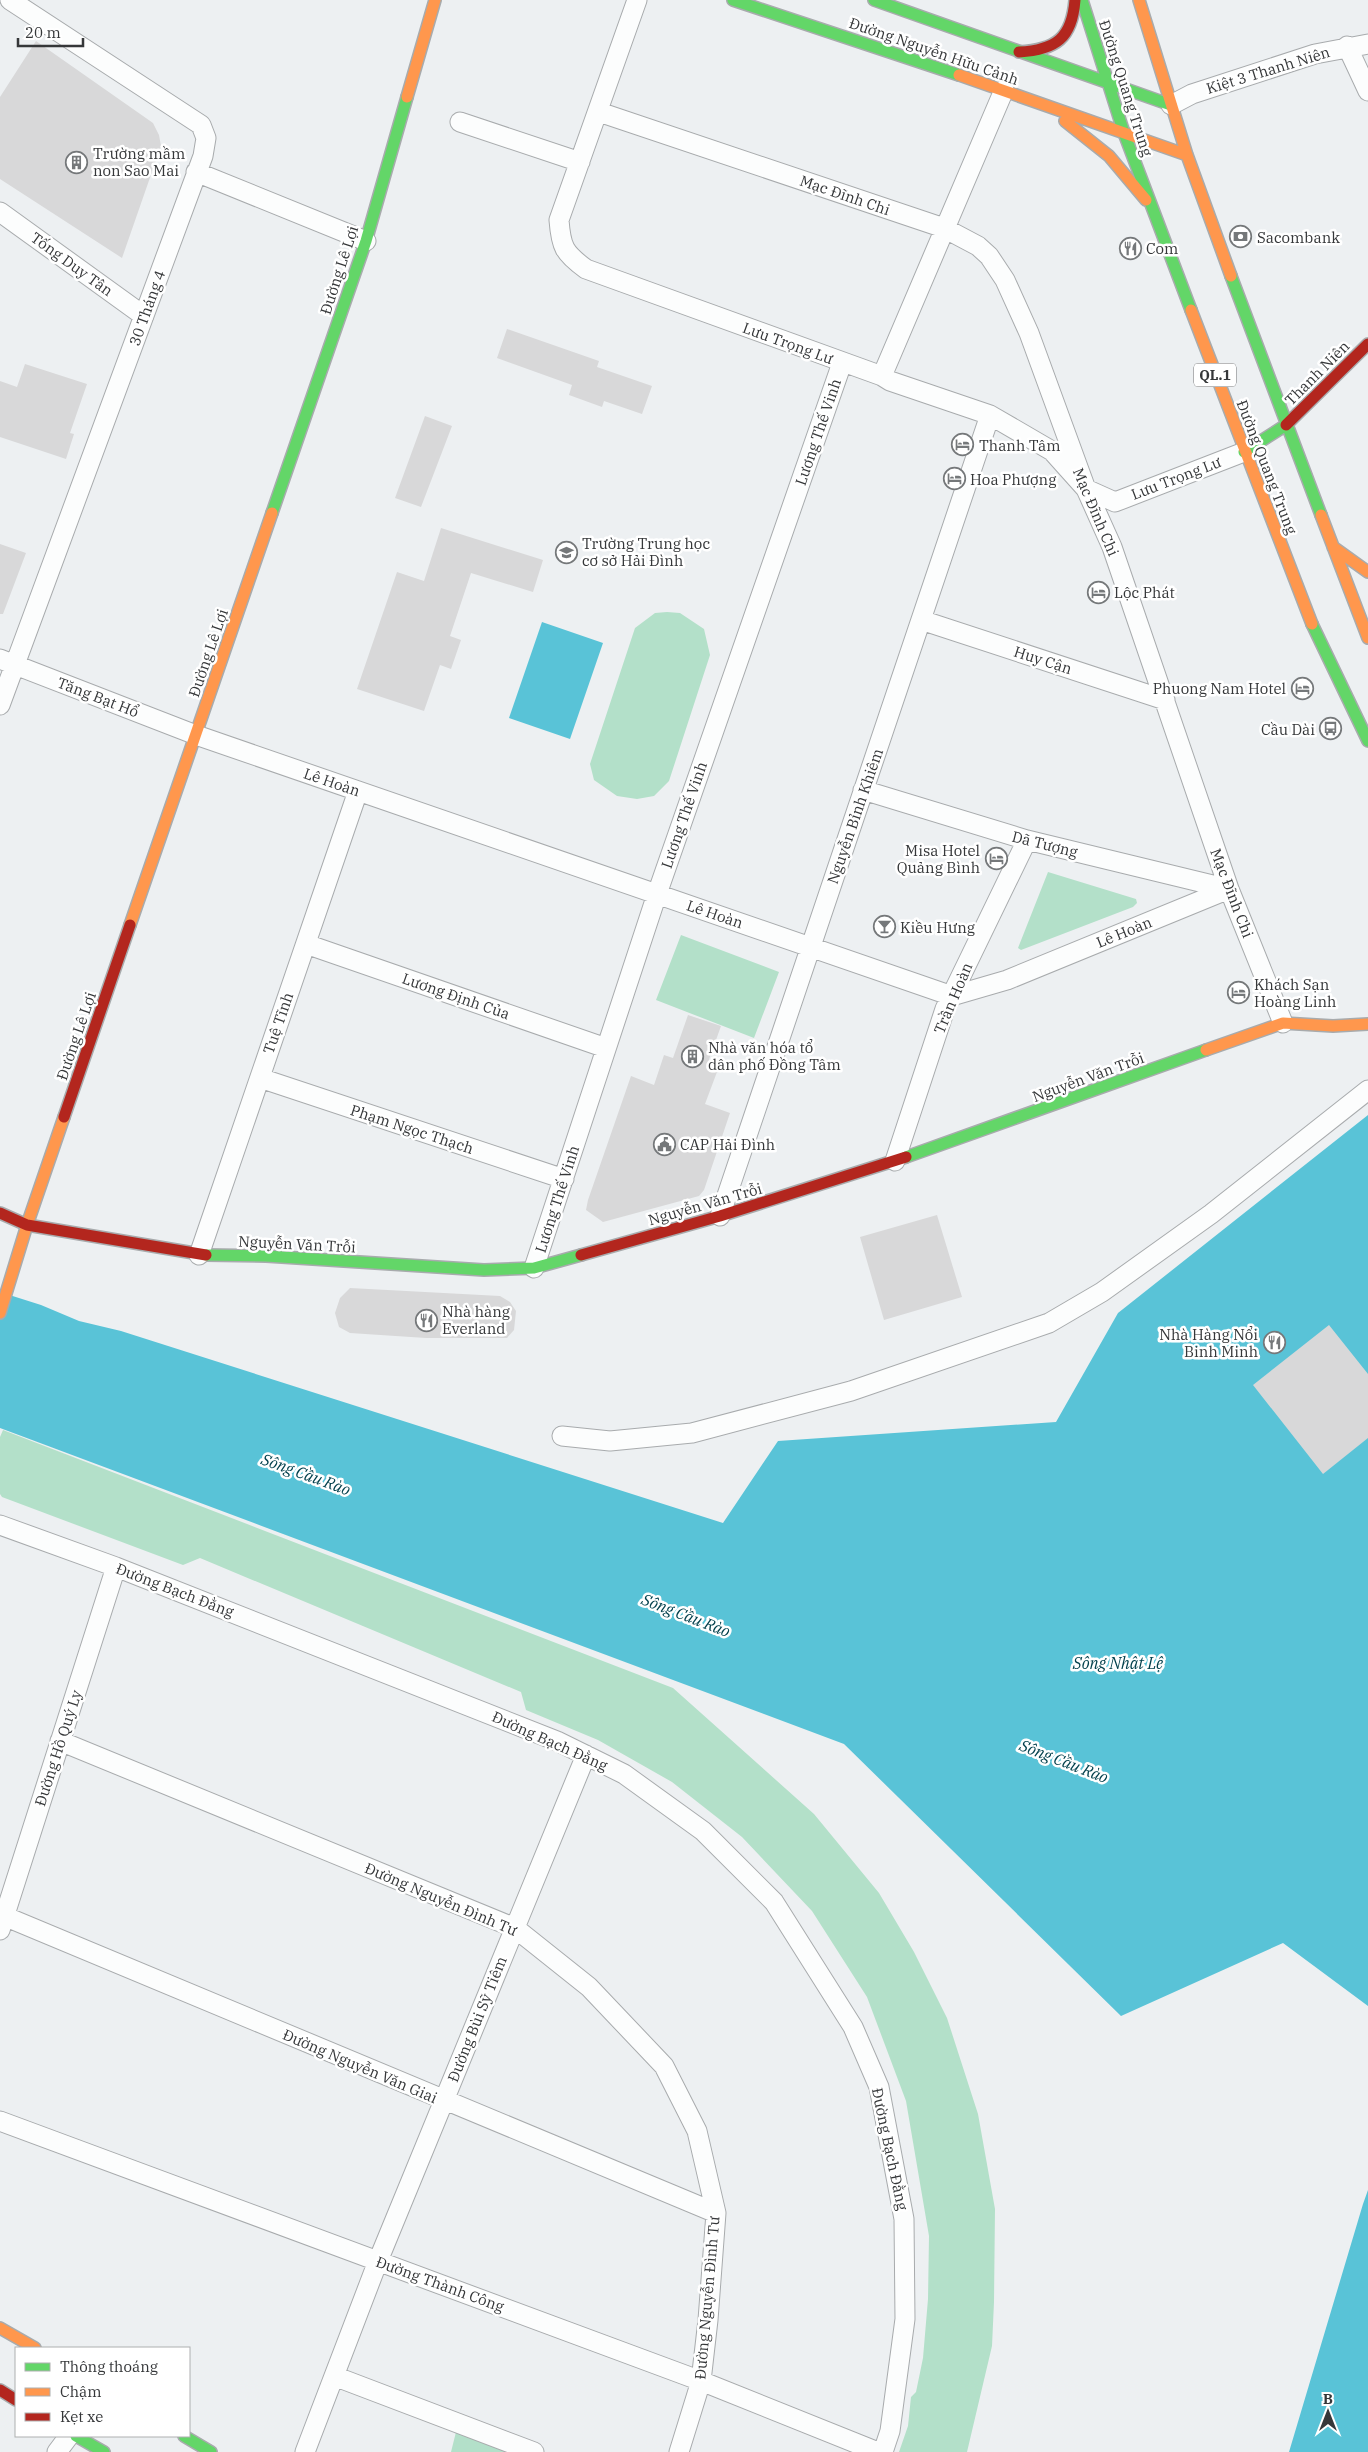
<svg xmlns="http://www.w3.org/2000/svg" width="1368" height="2452" font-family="'IBM Plex Serif',serif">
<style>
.green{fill:#b3e0c9}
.water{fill:#59c3d7}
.building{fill:#d8d8d9}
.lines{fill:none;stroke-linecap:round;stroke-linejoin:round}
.street-casing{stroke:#a8abad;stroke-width:21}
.fast-casing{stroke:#a8abad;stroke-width:14}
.slow-casing{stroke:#a8abad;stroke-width:14}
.jam-casing{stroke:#a8abad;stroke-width:14}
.street{stroke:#fcfdfd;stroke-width:19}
.fast{stroke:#63d668;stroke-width:11}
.slow{stroke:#ff974d;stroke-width:11}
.jam{stroke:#b3261e;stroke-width:11}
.labels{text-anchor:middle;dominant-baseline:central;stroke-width:5;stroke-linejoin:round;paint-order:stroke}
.shield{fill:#fff;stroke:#727374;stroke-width:1}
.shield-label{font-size:14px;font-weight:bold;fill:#353739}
.street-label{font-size:15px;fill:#353739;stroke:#fff}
.poi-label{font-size:15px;fill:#353739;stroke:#fff;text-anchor:start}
.water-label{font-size:16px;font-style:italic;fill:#03414d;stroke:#fff}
</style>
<rect width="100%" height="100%" fill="#edf0f2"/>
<!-- green -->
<path class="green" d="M 667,612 L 680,613 L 704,629 L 710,655 L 669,781 L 654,796 L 637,799 L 617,796 L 594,780 L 590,764 L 635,628 L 655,613 Z
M 1048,872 L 1136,899 L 1137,903 L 1133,907 L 1021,950 L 1018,948 Z
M 681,935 L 779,972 L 754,1038 L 656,1000 Z
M 3,1430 L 673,1688 L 814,1814 L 879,1893 L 914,1952 L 947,2018 L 978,2114 L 995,2209 L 994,2302 L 992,2346 L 967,2452 L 899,2452 L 908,2426 L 911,2397 L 916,2392 L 923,2358 L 928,2299 L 929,2236 L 906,2101 L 867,1997 L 812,1911 L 742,1837 L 672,1782 L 598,1740 L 526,1710 L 521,1692 L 200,1558 L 183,1565 L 2,1497 L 0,1494 L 0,1437 Z
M 456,2432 L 508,2452 L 451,2452 Z"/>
<!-- water -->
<path class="water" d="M 542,622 L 603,643 L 570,739 L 509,718 Z
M 1368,1115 L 1368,2006 L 1283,1943 L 1121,2016 L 844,1744 L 0,1428 L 0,1292 L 41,1305 L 79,1321 L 121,1331 L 723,1523 L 778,1441 L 1056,1422 L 1118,1313 Z
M 1368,2190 L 1368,2452 L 1289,2452 L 1363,2204 Z"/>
<!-- building -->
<path class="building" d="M 36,41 L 153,123 L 159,135 L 161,146 L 122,258 L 0,179 L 0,97 Z
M 507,329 L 599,361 L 597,367 L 652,386 L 642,414 L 604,401 L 602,407 L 569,395 L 572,385 L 497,358 Z
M 25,364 L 87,384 L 70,433 L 74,434 L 66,459 L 0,437 L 0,381 L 17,387 Z
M 425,416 L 452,426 L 421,507 L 395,498 Z
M 441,528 L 543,560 L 533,592 L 471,573 L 450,636 L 461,640 L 451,669 L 440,665 L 424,711 L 357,689 L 397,572 L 424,581 Z
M 0,544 L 26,553 L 3,614 L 0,614 Z
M 688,1015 L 721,1026 L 706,1068 L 717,1072 L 705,1104 L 730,1113 L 704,1190 L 699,1196 L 603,1222 L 586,1210 L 588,1200 L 631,1076 L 654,1085 L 664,1055 L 673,1058 Z
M 937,1215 L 962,1297 L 884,1320 L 860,1237 Z
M 350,1288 L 500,1296 L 510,1302 L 516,1311 L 514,1330 L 507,1338 L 426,1338 L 350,1333 L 339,1327 L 335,1313 L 340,1298 Z
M 1329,1325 L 1368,1374 L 1368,1438 L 1323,1474 L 1253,1385 Z"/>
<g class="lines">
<defs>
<path id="street" d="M 637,0 L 559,220 C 561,247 564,253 586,269 L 882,376 L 890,381 L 990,415 L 1052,451 L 1086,489 L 1115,502 L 1244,452
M 1347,46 L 1368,91
M 1171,105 L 1192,94 L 1315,54 L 1368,44
M 599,112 L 944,228 L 978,246 L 989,256 L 1005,280 L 1029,333 L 1086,489 L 1112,547 L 1229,889 L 1283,1023
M 460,122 L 580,162
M 196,172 L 366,241
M 0,212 L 144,316
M 882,376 L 1004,90
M 921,620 L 1165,700
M 0,659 L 196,735 L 952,996 L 1007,980 L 1229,889
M 0,705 L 203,156 L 206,138 L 201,125 L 10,0
M 863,790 L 1027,840 L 1229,889
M 306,944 L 606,1048
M 260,1078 L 564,1179
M 895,1161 L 945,1009 L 1027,840
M 720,1216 L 990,415
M 199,1255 L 358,791
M 534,1268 L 657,894 L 842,363
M 562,1436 L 610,1441 L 692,1433 L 851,1391 L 1049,1323 L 1102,1292 L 1211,1214 L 1368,1090
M 0,1525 L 116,1567 L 557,1741 L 624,1774 L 703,1831 L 774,1902 L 853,2027 L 879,2087 L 904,2219 L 905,2319 L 890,2431 L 883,2452
M 60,1741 L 515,1928 L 589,1987 L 664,2066 L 697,2131 L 716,2213 L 708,2320 L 701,2381 L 679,2452
M 4,1916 L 716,2213
M 0,1930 L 116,1567
M 0,2121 L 701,2381 L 878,2452
M 334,2376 L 534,2452
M 57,2452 L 69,2436
M 305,2452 L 378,2261 L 586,1755"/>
<path id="fast" d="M 733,0 L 959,75
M 874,0 L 1171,105
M 1082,0 L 1124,133 L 1191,310
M 1231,276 L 1321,515
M 1244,452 L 1286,425
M 272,513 L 366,241 L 407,97
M 1312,624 L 1368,741
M 906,1157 L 1206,1050
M 206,1255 L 266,1256 L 484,1270 L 534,1268 L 581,1255
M 76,2436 L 104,2452
M 184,2436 L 211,2452"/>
<path id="slow" d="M 1139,0 L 1187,155 L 1231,276
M 959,75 L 1187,155
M 407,97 L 435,0
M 1065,121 L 1109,156 L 1146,200
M 1191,310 L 1312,624
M 1321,515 L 1368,638
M 1333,547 L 1368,572
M 130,925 L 272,513
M 1206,1050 L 1283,1023 L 1333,1026 L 1368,1024
M 0,1313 L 27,1225 L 64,1117
M 0,2328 L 35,2348"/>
<path id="jam" d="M 1019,52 C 1056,50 1072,38 1075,0
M 1286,425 L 1368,344
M 64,1117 L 130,925
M 0,1213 L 27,1225 L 206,1255
M 581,1255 L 720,1216 L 906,1157
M 0,2390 L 16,2400"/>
</defs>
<!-- street casing -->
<use href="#street" class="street-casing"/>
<!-- fast casing -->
<use href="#fast" class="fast-casing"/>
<!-- slow casing -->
<use href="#slow" class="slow-casing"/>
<!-- jam casing -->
<use href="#jam" class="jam-casing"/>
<!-- street -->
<use href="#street" class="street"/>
<!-- fast -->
<use href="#fast" class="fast"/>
<!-- slow -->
<use href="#slow" class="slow"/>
<!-- jam -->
<use href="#jam" class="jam"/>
</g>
<!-- icons -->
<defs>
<symbol id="building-ring" viewBox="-11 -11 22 22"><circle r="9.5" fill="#fff" stroke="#75787a" stroke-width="1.5"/><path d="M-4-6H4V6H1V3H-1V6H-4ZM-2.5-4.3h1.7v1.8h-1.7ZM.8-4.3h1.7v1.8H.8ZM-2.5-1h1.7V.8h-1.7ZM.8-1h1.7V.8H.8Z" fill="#75787a"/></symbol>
<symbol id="bank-ring" viewBox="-11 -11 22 22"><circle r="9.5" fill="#fff" stroke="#75787a" stroke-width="1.5"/><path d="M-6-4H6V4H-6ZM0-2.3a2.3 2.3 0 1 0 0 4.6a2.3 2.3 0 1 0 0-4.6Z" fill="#75787a"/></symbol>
<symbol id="restaurant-ring" viewBox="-11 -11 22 22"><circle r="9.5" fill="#fff" stroke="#75787a" stroke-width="1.5"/><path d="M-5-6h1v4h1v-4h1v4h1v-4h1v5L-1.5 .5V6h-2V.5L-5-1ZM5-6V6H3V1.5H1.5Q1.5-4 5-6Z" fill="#75787a"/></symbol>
<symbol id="hotel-ring" viewBox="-11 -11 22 22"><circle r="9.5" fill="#fff" stroke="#75787a" stroke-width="1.5"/><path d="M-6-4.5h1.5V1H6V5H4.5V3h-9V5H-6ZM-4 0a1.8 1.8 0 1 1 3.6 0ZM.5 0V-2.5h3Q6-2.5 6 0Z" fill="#75787a"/></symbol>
<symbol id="school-ring" viewBox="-11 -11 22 22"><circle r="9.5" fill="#fff" stroke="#75787a" stroke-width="1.5"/><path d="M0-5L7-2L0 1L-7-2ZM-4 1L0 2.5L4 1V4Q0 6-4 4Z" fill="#75787a"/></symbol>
<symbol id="bus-ring" viewBox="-11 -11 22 22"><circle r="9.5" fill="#fff" stroke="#75787a" stroke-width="1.5"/><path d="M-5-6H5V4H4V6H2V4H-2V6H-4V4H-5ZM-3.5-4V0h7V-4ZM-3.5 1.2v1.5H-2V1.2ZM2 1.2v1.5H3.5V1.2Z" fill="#75787a"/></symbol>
<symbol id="bar-ring" viewBox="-11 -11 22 22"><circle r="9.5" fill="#fff" stroke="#75787a" stroke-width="1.5"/><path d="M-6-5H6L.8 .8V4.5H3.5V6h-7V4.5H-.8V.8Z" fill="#75787a"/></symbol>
<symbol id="civic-ring" viewBox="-11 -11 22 22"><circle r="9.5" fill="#fff" stroke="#75787a" stroke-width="1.5"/><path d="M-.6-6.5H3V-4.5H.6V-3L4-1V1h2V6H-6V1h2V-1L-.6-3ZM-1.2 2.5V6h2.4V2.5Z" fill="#75787a"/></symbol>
</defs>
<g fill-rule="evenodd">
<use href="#building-ring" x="64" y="150" width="25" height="25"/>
<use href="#bank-ring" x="1228" y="224" width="25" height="25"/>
<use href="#restaurant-ring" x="1118" y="236" width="25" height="25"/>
<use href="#hotel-ring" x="950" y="432" width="25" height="25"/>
<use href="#hotel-ring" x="942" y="466" width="25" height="25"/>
<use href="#school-ring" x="554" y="540" width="25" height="25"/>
<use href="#hotel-ring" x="1086" y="580" width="25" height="25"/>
<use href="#hotel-ring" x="1290" y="676" width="25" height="25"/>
<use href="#bus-ring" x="1318" y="716" width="25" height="25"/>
<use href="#hotel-ring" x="984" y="846" width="25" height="25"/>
<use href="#bar-ring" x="872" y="914" width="25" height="25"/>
<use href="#hotel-ring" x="1226" y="980" width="25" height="25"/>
<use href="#building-ring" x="680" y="1044" width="25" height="25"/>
<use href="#civic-ring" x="652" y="1132" width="25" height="25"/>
<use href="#restaurant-ring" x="414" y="1308" width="25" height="25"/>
<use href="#restaurant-ring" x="1262" y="1330" width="25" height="25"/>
</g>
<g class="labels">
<!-- shield labels -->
<rect class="shield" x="1194" y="363.5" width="42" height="23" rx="4"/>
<g class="shield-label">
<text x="1215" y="375">QL.1</text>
</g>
<!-- street labels -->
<g class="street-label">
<text transform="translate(934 51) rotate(19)">Đường Nguyễn Hữu Cảnh</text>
<text transform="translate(1268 70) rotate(-17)">Kiệt 3 Thanh Niên</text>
<text transform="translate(1126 88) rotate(72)">Đường Quang Trung</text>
<text transform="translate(845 195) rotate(19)">Mạc Đĩnh Chi</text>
<text transform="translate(72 264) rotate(36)">Tống Duy Tân</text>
<text transform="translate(339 270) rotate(-72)">Đường Lê Lợi</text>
<text transform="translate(147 308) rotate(-70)">30 Tháng 4</text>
<text transform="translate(788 343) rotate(20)">Lưu Trọng Lư</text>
<text transform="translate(1317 373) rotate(-45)">Thanh Niên</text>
<text transform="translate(818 432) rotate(-71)">Lương Thế Vinh</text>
<text transform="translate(1267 467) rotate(69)">Đường Quang Trung</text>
<text transform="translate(1176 478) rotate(-21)">Lưu Trọng Lư</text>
<text transform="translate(1096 512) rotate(67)">Mạc Đĩnh Chi</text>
<text transform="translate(208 653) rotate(-71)">Đường Lê Lợi</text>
<text transform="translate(1043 660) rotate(18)">Huy Cận</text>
<text transform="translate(98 697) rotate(21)">Tăng Bạt Hổ</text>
<text transform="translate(332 782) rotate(19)">Lê Hoàn</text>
<text transform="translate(684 815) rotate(-71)">Lương Thế Vinh</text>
<text transform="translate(855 816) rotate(-71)">Nguyễn Bỉnh Khiêm</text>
<text transform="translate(1045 844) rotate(14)">Dã Tượng</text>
<text transform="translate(1232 893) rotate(69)">Mạc Đĩnh Chi</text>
<text transform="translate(715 914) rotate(19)">Lê Hoàn</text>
<text transform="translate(1124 932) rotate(-22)">Lê Hoàn</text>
<text transform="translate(456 996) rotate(19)">Lương Định Của</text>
<text transform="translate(953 998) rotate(-67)">Trần Hoàn</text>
<text transform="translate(278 1023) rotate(-71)">Tuệ Tĩnh</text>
<text transform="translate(76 1036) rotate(-71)">Đường Lê Lợi</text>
<text transform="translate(1088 1077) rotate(-20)">Nguyễn Văn Trỗi</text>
<text transform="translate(412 1129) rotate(18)">Phạm Ngọc Thạch</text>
<text transform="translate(557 1199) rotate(-72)">Lương Thế Vinh</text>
<text transform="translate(705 1204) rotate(-16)">Nguyễn Văn Trỗi</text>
<text transform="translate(297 1244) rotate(3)">Nguyễn Văn Trỗi</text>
<text transform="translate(175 1590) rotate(21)">Đường Bạch Đằng</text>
<text transform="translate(550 1741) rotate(24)">Đường Bạch Đằng</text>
<text transform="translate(58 1748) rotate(-72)">Đường Hồ Quý Ly</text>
<text transform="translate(441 1899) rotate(23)">Đường Nguyễn Đình Tư</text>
<text transform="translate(477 2019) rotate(-68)">Đường Bùi Sỹ Tiêm</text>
<text transform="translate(360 2066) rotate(23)">Đường Nguyễn Văn Giai</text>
<text transform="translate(890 2149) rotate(78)">Đường Bạch Đằng</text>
<text transform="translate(440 2284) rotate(20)">Đường Thành Công</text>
<text transform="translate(707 2298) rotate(-85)">Đường Nguyễn Đình Tư</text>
</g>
<!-- poi labels -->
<g class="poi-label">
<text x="93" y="153">Trường mầm<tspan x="93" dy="17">non Sao Mai</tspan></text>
<text x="1257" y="237">Sacombank</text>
<text x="1146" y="248">Com</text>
<text x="979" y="445">Thanh Tâm</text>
<text x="970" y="479">Hoa Phượng</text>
<text x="582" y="543">Trường Trung học<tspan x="582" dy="17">cơ sở Hải Đình</tspan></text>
<text x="1114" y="592">Lộc Phát</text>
<text x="1286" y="688" text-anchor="end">Phuong Nam Hotel</text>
<text x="1315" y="729" text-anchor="end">Cầu Dài</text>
<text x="980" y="850" text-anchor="end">Misa Hotel<tspan x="980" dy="17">Quảng Bình</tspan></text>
<text x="900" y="927">Kiều Hưng</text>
<text x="1254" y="984">Khách Sạn<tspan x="1254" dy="17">Hoàng Linh</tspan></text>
<text x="708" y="1047">Nhà văn hóa tổ<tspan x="708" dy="17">dân phố Đồng Tâm</tspan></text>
<text x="680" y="1144">CAP Hải Đình</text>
<text x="442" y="1311">Nhà hàng<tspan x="442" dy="17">Everland</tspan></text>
<text x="1258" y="1334" text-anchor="end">Nhà Hàng Nổi<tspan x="1258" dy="17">Binh Minh</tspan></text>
</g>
<!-- water labels -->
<g class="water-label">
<text transform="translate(306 1474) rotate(20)">Sông Cầu Rào</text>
<text transform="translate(686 1615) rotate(21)">Sông Cầu Rào</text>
<text x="1118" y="1663">Sông Nhật Lệ</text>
<text transform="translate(1064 1761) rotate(21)">Sông Cầu Rào</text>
</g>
</g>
<!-- legend -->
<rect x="15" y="2347" width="175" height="90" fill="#ffffff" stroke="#aeafb0"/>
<rect x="25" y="2363" width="25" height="8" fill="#63d668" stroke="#aeafb0"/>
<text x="60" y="2372" font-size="15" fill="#353739">Thông thoáng</text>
<rect x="25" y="2388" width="25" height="8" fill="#ff974d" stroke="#aeafb0"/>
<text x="60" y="2397" font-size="15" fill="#353739">Chậm</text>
<rect x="25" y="2413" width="25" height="8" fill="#b3261e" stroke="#aeafb0"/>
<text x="60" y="2422" font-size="15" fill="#353739">Kẹt xe</text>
<!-- north arrow -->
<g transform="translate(1328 2412)" stroke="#ffffff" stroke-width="4" paint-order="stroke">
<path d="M0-4L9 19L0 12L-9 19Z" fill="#353739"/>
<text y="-8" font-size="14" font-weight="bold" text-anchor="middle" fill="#353739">B</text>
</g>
<!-- scale -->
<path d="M18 38v8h65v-8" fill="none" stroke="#353739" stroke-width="2.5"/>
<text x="25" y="38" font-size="15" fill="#353739" stroke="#ffffff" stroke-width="4" paint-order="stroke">20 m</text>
</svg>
